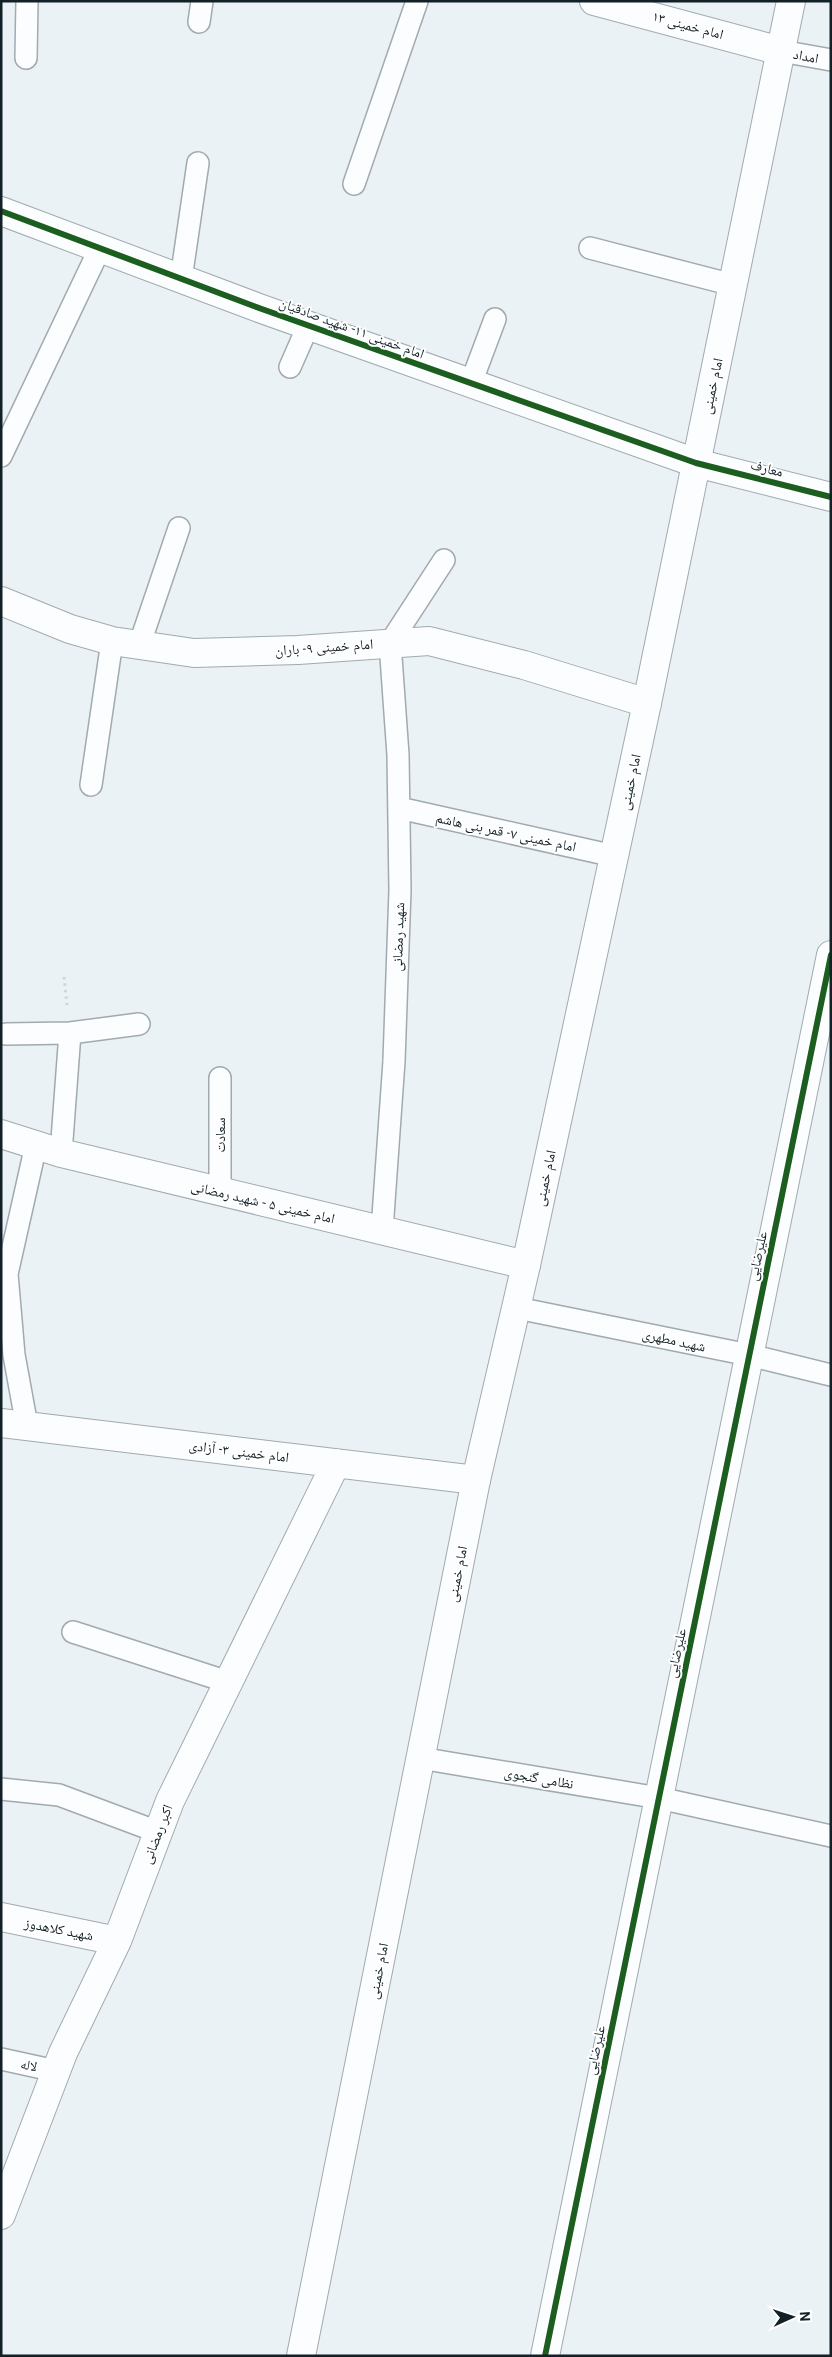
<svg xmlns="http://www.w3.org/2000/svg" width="832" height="2357" font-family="Roboto,'Noto Naskh Arabic',sans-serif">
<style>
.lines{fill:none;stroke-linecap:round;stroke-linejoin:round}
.lane-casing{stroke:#a0aaaf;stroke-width:24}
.street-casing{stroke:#a0aaaf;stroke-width:30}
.secondary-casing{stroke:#a0aaaf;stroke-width:30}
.path{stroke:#d2d5d7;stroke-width:3;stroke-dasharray:2.5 4;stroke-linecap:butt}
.lane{stroke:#fcfdfe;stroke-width:21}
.street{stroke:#fcfdfe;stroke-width:28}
.secondary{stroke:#fcfdfe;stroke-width:28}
.cycleway-casing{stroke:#fff;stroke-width:9}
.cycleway{stroke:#1b5e20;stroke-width:6}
.labels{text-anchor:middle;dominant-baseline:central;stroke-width:4;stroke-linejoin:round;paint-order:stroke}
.street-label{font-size:14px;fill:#122127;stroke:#fff}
</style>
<rect width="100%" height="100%" fill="#eaf2f6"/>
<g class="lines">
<defs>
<path id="lane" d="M 199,22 L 202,1
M 781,51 L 831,60
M 26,58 L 27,1
M 354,184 L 417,1
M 590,248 L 733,285
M 181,279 L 198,163
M 290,367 L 308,326
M 471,383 L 495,319
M 1,456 L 100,248
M 139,646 L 179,528
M 91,785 L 112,641
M 399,808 L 614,856
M 6,1034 L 70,1033 L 139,1024
M 61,1153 L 70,1033
M 220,1192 L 220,1078
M 382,1230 L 394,1061 L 400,890 L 398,755 L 390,643 L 444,560
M 517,1308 L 749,1355 L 831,1375
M 27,1426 L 14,1355 L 7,1274 L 36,1145
M 73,1632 L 228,1682
M 420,1758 L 659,1798 L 831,1836
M 1,1789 L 59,1795 L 158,1832
M 1,2059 L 56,2071"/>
<path id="street" d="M 594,1 L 781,51
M 1,211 L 259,308 L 696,463 L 831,497
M 1,601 L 70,629 L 112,641 L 194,653 L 298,650 L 429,641 L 524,665 L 647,703
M 1,1134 L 61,1153 L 526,1265
M 1,1423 L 476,1480
M 1,1917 L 117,1941
M 1,2215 L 63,2053 L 117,1941 L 170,1801 L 336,1463
M 545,2356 L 831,955"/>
<path id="secondary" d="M 301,2356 L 476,1480 L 526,1265 L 647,703 L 791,1"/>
</defs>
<!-- lane casing -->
<use href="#lane" class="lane-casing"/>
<!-- street casing -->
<use href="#street" class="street-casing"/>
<!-- secondary casing -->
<use href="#secondary" class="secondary-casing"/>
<!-- path -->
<path class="path" d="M 64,977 L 67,1005"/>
<!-- lane -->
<use href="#lane" class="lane"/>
<!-- street -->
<use href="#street" class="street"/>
<!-- secondary -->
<use href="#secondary" class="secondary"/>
<defs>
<path id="cycleway" d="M 1,211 L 259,308 L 696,463 L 831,497
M 545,2356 L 831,955"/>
</defs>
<!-- cycleway casing -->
<use href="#cycleway" class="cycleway-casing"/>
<!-- cycleway -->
<use href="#cycleway" class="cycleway"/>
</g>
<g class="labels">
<!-- street labels -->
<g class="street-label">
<text transform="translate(688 25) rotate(15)">امام خمینی ۱۳</text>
<text transform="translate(806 56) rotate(11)">امداد</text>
<text transform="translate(352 328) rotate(20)">امام خمینی ۱۱- شهید صادقیان</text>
<text transform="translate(712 386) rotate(-78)">امام خمینی</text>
<text transform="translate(767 468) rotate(14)">معارف</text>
<text transform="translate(324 647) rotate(-4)">امام خمینی ۹- باران</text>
<text transform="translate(630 782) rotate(-78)">امام خمینی</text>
<text transform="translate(506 832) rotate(12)">امام خمینی ۷- قمر بنی هاشم</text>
<text transform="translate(398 937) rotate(-88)">شهید رمضانی</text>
<text transform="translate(220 1135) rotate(-90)">سعادت</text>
<text transform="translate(545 1178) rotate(-78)">امام خمینی</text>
<text transform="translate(263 1202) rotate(13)">امام خمینی ۵ - شهید رمضانی</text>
<text transform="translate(757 1256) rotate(-78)">علیرضایی</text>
<text transform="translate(674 1340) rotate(12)">شهید مطهری</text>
<text transform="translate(239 1451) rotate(7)">امام خمینی ۳- آزادی</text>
<text transform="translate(457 1574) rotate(-79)">امام خمینی</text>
<text transform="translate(676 1653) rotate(-78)">علیرضایی</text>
<text transform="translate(539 1778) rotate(10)">نظامی گنجوی</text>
<text transform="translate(157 1834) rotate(-69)">اکبر رمضانی</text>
<text transform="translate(59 1929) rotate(11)">شهید کلاهدوز</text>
<text transform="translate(378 1971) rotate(-79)">امام خمینی</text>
<text transform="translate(595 2050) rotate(-78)">علیرضایی</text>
<text transform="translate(29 2065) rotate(12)">لاله</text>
</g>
</g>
<!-- border -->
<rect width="832" height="2357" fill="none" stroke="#122127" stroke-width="5"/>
<!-- north arrow -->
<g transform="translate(792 2317) rotate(87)" stroke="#ffffff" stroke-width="4" paint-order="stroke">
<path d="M0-4L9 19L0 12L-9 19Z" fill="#122127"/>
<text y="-8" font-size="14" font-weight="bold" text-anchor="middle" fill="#122127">N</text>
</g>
</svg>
